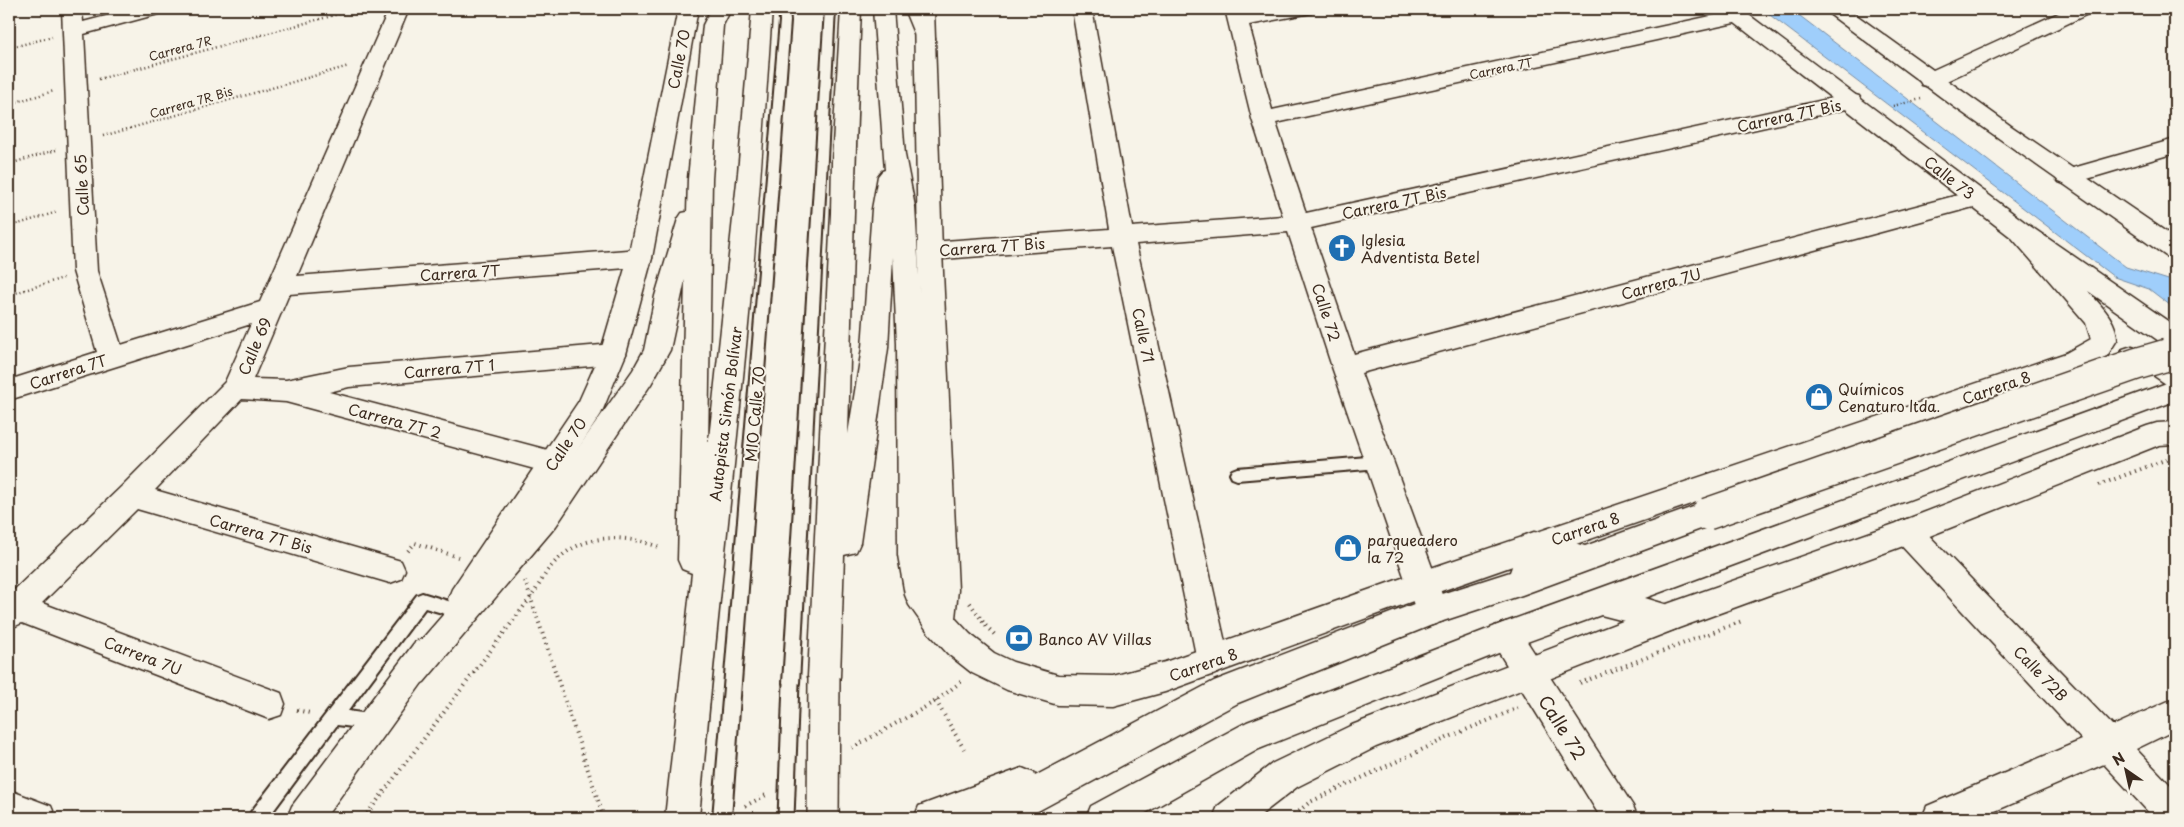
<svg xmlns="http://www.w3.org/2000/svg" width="2184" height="827" font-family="'Playpen Sans',sans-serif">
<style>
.water{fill:#9fcefb;stroke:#778ca3}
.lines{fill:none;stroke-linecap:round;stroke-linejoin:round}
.lane-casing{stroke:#3b2a1e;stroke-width:4}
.street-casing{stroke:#3b2a1e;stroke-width:3}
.secondary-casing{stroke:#3b2a1e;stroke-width:3}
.primary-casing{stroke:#3b2a1e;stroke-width:3}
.highway-casing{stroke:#3b2a1e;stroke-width:3}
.path-far1{stroke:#3b2a1e;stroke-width:2.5;stroke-dasharray:1 3;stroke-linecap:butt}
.path{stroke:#3b2a1e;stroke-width:4;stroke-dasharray:1 4.5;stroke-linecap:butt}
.lane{fill:#f7f3e8;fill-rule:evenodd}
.street{fill:#f7f3e8;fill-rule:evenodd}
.secondary{fill:#f7f3e8;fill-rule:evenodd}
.primary{fill:#f7f3e8;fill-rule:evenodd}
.highway{fill:#f7f3e8;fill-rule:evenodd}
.lane-bridge-casing{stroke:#3b2a1e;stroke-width:19;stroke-linecap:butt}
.primary-bridge-far1-casing{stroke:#3b2a1e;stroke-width:26;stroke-linecap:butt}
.primary-bridge-casing{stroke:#3b2a1e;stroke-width:34;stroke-linecap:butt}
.highway-bridge-casing{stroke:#3b2a1e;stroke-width:34;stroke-linecap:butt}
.lane-bridge{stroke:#f7f3e8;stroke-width:15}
.primary-bridge-far1{stroke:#f7f3e8;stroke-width:23}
.primary-bridge{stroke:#f7f3e8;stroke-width:31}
.highway-bridge{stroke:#f7f3e8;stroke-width:31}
.labels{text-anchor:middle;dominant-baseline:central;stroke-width:4;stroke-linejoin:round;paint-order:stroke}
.far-street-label{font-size:12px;fill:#3b2a1e;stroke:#f7f3e8}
.street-label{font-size:15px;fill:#3b2a1e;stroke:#f7f3e8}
.poi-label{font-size:15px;fill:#3b2a1e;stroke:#f7f3e8;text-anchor:start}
.near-street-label{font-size:18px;fill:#3b2a1e;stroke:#f7f3e8}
</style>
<rect width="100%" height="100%" fill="#f7f3e8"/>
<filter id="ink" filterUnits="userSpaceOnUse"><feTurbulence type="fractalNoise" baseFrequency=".02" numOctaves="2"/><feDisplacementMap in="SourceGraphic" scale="10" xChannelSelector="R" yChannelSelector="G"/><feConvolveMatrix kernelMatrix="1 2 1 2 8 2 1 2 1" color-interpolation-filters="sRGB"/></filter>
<g filter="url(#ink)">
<!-- water -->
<path class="water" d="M 1762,9 L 1791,9 L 2126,267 L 2175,282 L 2175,309 L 2149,289 L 2114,277 Z"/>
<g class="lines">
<defs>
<path id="lane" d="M 779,9 L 789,9 L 790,21 L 731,818 L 713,818 L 780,21 Z
M 825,9 L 835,9 L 799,683 L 797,688 L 791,691 L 785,688 L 783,683 Z
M 1379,456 L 1384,458 L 1386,462 L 1384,466 L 1379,468 L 1237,480 L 1232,478 L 1230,474 L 1232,470 L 1237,468 Z
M 422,593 L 461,605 L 464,610 L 461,615 L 456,617 L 425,608 L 348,711 L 382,716 L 384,722 L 382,728 L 376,730 L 337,725 L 268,818 L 248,818 L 251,812 L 417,595 Z"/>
<path id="street" d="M 62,9 L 82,9 L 83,22 L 133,9 L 165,9 L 162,13 L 84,34 L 97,271 L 121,345 L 260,302 L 389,9 L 409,9 L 297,276 L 640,249 L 649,252 L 652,258 L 649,264 L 640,267 L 289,294 L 253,379 L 286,380 L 349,367 L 613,344 L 622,347 L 626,354 L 622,361 L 613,364 L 349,387 L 329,392 L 563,454 L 567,462 L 563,470 L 553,474 L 286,402 L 242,399 L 155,490 L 401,561 L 405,570 L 401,579 L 390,583 L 137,509 L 42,603 L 281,693 L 285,704 L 281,715 L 269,719 L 22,623 L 9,629 L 9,595 L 122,486 L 225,382 L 251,324 L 9,400 L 9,380 L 97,352 L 73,271 Z
M 1072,9 L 1092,9 L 1132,227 L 1283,216 L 1252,119 L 1225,9 L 1245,9 L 1246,14 L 1272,9 L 1314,9 L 1311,13 L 1249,25 L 1272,110 L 1739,10 L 1746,12 L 1749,16 L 1746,20 L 1739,22 L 1276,123 L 1306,213 L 1851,94 L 1859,96 L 1862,101 L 1859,106 L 1851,108 L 1311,228 L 1354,354 L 1977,190 L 1985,192 L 1989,198 L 1985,204 L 1977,206 L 1361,373 L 1448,611 L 1443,621 L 1432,625 L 1421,621 L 1416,611 L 1332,367 L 1288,232 L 1136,244 L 1229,660 L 1224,670 L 1213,675 L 1202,670 L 1197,660 L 1112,246 L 930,260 L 921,257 L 918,251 L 921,245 L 930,242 L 1109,229 Z
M 2067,9 L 2093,9 L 2090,13 L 1938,85 L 1930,87 L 1922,85 L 1919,80 L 1922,75 Z
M 2175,139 L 2175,153 L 2067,185 L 2059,182 L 2055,177 L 2059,172 Z
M 1907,519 L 1917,523 L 2113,726 L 2175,698 L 2175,730 L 2136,749 L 2175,790 L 2175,818 L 2154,818 L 2104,764 L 1979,818 L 1922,818 L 1927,806 L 2082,740 L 1897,541 L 1892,532 L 1897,523 Z
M 1506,622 L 1517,626 L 1633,806 L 1638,818 L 1601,818 L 1495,646 L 1490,636 L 1495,626 Z
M 9,790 L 51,806 L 56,818 L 9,818 Z"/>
<path id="secondary" d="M 678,9 L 698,9 L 652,258 L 626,354 L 601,414 L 474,609 L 463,613 L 452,609 L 448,599 L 452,589 L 579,401 L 600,354 L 628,258 Z
M 914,9 L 934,9 L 942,251 L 958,590 L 955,618 L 970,634 L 994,653 L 1013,662 L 1058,675 L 1113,676 L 1165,662 L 1422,571 L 2066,353 L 2091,339 L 2086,323 L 2012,238 L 1722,13 L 1719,9 L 1741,9 L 2030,226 L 2175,326 L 2175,349 L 2166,346 L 2088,291 C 2100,305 2117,320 2117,340 L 2107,356 L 2084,367 L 1424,597 L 1165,692 L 1113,706 L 1058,705 L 1007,690 L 972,673 L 948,654 L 928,632 L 923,622 L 928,590 L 918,251 Z
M 1825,9 L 1848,9 L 2011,126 L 2175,238 L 2175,259 L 2166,256 L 1953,106 L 1828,13 Z
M 2132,346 L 2165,357 L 2175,363 L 2175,387 L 2166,384 L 2147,371 L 2123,363 L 2119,356 L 2123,349 Z
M 2175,422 L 2175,444 L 2159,445 L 1917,541 L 1676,629 L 1376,747 L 1297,787 L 1257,818 L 1213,818 L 1218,806 L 1273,763 L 1352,725 L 1667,604 L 1897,523 L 2147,426 L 2157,423 Z
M 426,637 L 437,642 L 442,652 L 437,662 L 325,818 L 287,818 L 292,806 L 415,642 Z"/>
<path id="primary" d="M 2175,380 L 2175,401 L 1645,598 L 1678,608 L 1683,618 L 1678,628 L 1667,632 L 1601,615 L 1516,646 L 1259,749 L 1137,818 L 1086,818 L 1091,806 L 1247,722 L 1506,622 Z
M 1707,502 L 1717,505 L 1722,514 L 1717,523 L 1522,595 L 1437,623 L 1238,703 L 1025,818 L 914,818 L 919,806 L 1022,768 L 1034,773 L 1035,776 L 1214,681 L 1432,597 L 1510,572 L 1523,536 L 1534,532 L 1585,546 Z"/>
<path id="highway" d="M 711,9 L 731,9 L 723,25 L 712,179 L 708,448 L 738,173 L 752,9 L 772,9 C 764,129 756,248 744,367 C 729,517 712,667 699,818 L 665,818 L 692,573 L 682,569 L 678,560 L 685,280 L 670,350 L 651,384 L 556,526 L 424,682 L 413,687 L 402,682 L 397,672 L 402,662 L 536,508 L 633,370 L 644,350 L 655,296 L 678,219 L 682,213 L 687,212 L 688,179 L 703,25 Z
M 841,9 L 861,9 C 855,151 852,292 848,434 L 862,348 L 872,209 L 878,176 L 882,171 L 885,170 L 873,9 L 893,9 L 905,155 L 915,207 L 923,344 L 928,555 L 935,591 L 955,622 L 950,632 L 939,636 L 928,632 L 909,605 L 905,595 L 898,555 L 897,344 L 893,257 L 888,348 L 860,543 L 856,552 L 844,555 L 840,677 L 835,688 L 824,692 L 813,688 L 808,677 L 831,213 L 832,161 Z
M 904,9 L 924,9 L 935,39 L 932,43 L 925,45 L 918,43 Z"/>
</defs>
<!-- lane casing -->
<use href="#lane" class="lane-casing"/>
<!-- street casing -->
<use href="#street" class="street-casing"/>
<!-- secondary casing -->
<use href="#secondary" class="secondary-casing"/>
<!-- primary casing -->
<use href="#primary" class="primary-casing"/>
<!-- highway casing -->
<use href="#highway" class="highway-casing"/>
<!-- path-far1 -->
<path class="path-far1" d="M 9,11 L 16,9
M 9,48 L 52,37
M 99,79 L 357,9
M 9,104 L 54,91
M 1893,106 L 1921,99
M 103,136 L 349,66
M 9,164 L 56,150
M 9,227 L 57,212
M 9,295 L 63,278"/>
<!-- path -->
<path class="path" d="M 2099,485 L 2170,458
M 408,551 L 415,543 L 458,557
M 525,581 L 604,818
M 970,603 L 985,625 L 995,635
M 1580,683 L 1742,621
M 936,701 L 964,749
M 297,710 L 310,713
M 852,748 L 936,701 L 962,681
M 745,806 L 768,794
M 364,818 L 531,597 C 539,586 545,572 555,562 C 584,532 625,534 662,548
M 1290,818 L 1310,802 L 1449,737 L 1518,708"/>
<!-- lane -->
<use href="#lane" class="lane"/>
<!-- street -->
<use href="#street" class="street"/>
<!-- secondary -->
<use href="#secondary" class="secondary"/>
<!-- primary -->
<use href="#primary" class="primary"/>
<!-- highway -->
<use href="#highway" class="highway"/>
<defs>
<path id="lane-bridge" d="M 786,818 L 791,683"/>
<path id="primary-bridge-far1" d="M 2162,357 L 2175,353"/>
<path id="primary-bridge" d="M 1707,514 L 2136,364 L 2167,355"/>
<path id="highway-bridge" d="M 823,818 L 824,677"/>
</defs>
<!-- lane-bridge casing -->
<use href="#lane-bridge" class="lane-bridge-casing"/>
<!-- primary-bridge-far1 casing -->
<use href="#primary-bridge-far1" class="primary-bridge-far1-casing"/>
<!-- primary-bridge casing -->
<use href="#primary-bridge" class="primary-bridge-casing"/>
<!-- highway-bridge casing -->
<use href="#highway-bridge" class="highway-bridge-casing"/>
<!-- lane-bridge -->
<use href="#lane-bridge" class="lane-bridge"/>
<!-- primary-bridge-far1 -->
<use href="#primary-bridge-far1" class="primary-bridge-far1"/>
<!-- primary-bridge -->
<use href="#primary-bridge" class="primary-bridge"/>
<!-- highway-bridge -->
<use href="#highway-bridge" class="highway-bridge"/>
</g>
</g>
<!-- icons -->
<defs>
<symbol id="church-disc" viewBox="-11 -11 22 22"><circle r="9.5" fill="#1f6fb2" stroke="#f7f3e8"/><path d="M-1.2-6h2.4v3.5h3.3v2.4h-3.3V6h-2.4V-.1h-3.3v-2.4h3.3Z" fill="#fff"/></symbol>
<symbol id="shop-disc" viewBox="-11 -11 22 22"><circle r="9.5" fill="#1f6fb2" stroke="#f7f3e8"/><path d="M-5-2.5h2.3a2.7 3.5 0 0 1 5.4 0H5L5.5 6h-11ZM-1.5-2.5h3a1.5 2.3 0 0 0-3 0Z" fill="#fff"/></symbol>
<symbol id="bank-disc" viewBox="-11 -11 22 22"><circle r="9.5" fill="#1f6fb2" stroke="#f7f3e8"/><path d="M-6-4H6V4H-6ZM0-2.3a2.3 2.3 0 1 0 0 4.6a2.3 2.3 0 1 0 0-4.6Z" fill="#fff"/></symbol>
</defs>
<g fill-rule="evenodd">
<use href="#church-disc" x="1326" y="232" width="32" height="32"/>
<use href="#shop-disc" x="1803" y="381" width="32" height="32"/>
<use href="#shop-disc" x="1332" y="532" width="32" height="32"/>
<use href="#bank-disc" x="1003" y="622" width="32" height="32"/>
</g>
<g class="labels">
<!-- far-street labels -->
<g class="far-street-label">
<text transform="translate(180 48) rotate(-15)">Carrera 7R</text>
<text transform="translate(1501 68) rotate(-12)">Carrera 7T</text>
<text transform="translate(191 102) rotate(-16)">Carrera 7R Bis</text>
</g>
<!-- street labels -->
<g class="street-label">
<text transform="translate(678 59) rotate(-79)">Calle 70</text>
<text transform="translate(1789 115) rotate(-12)">Carrera 7T Bis</text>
<text transform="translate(1950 177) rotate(38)">Calle 73</text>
<text transform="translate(81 185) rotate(-93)">Calle 65</text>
<text transform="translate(1394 202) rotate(-12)">Carrera 7T Bis</text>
<text transform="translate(992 246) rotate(-4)">Carrera 7T Bis</text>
<text transform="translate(460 272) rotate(-4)">Carrera 7T</text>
<text transform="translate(1661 283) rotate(-15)">Carrera 7U</text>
<text transform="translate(1327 312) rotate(72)">Calle 72</text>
<text transform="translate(1144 335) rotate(78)">Calle 71</text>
<text transform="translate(254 346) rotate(-67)">Calle 69</text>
<text transform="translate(449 368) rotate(-5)">Carrera 7T 1</text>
<text transform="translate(68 371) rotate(-18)">Carrera 7T</text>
<text transform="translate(1996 387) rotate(-19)">Carrera 8</text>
<text transform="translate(725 414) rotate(-83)">Autopista Simón Bolívar</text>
<text transform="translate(754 414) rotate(-85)">MIO Calle 70</text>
<text transform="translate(395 420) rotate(15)">Carrera 7T 2</text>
<text transform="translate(565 444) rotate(-56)">Calle 70</text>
<text transform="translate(1585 528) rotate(-19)">Carrera 8</text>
<text transform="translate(261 533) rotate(16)">Carrera 7T Bis</text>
<text transform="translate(143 655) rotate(21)">Carrera 7U</text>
<text transform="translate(1203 664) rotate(-19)">Carrera 8</text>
<text transform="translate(2041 673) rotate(46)">Calle 72B</text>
</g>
<!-- poi labels -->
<g class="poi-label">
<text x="1361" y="239">Iglesia<tspan x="1361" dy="17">Adventista Betel</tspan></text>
<text x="1838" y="388">Químicos<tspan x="1838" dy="17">Cenaturo ltda.</tspan></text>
<text x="1367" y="539">parqueadero<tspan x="1367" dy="17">la 72</tspan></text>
<text x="1038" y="638">Banco AV Villas</text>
</g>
<!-- near-street labels -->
<g class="near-street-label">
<text transform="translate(1563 727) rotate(58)">Calle 72</text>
</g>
</g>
<!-- margin -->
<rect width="2184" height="827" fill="none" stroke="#f7f3e8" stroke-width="30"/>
<rect x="15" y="15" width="2154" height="797" fill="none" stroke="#3b2a1e" stroke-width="2" filter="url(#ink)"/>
<!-- north arrow -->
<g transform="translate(2126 770) rotate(326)" stroke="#f7f3e8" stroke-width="4" paint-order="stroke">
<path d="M0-4L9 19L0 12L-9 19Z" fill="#3b2a1e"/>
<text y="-8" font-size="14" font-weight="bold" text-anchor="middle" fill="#3b2a1e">N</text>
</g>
</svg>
